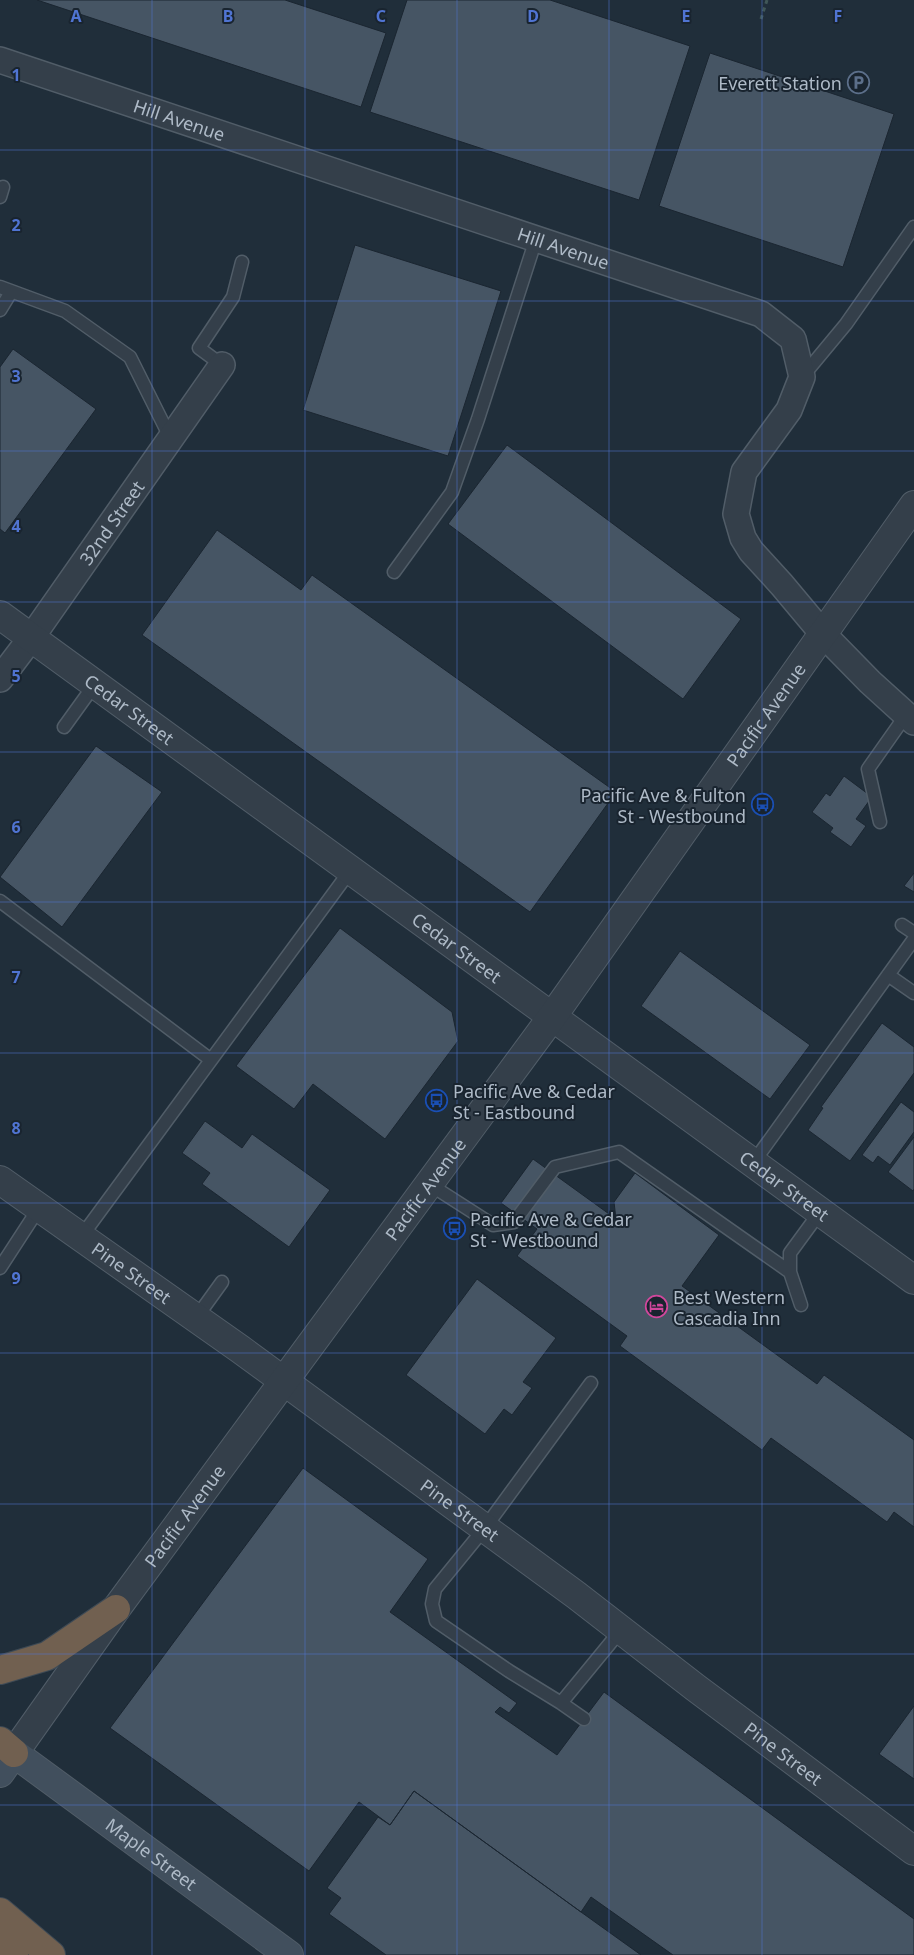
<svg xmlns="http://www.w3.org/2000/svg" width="914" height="1955" font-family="'Noto Sans',sans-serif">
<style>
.building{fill:#465564;stroke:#1b2631}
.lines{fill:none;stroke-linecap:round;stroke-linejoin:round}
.service-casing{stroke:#515d68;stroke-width:15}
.minor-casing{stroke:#515d68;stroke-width:28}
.tertiary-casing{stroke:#515d68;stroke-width:30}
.secondary-casing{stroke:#515d68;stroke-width:30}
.motorway-casing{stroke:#3e4a55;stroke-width:30}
.path{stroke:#405758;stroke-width:3;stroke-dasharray:4 4;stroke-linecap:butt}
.service{stroke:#343f4a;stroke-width:12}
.minor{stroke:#343f4a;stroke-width:25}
.tertiary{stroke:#343f4a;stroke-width:28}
.secondary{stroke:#414f5d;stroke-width:28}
.motorway{stroke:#716050;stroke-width:28}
.grid{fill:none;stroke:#5074d2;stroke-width:1;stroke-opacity:0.55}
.labels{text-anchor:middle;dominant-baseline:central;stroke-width:4;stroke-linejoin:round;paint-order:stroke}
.poi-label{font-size:18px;fill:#aebac7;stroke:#19242f;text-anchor:start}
.street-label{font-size:18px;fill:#aebac7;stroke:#19242f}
.grid-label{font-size:16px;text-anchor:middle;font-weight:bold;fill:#5074d2;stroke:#19242f;stroke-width:4;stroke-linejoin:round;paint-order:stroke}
</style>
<rect width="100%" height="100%" fill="#202e3a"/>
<!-- building -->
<path class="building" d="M 37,0 L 285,0 L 386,33 L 361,107 Z
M 407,0 L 550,0 L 690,46 L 639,200 L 370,112 Z
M 710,53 L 894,114 L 843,267 L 659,206 Z
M 355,245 L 501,291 L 448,456 L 303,410 Z
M 13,349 L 96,409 L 5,533 L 0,529 L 0,367 Z
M 507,445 L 741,619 L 683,699 L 448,524 Z
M 217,530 L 301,590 L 312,575 L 616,792 L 530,912 L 142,635 Z
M 96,746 L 162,792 L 62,927 L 0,877 Z
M 844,776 L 872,797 L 856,819 L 866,826 L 851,847 L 830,832 L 833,828 L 812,812 L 826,793 L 830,796 Z
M 914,873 L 914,892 L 904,886 Z
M 340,928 L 452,1012 L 458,1041 L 385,1139 L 313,1084 L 294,1109 L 236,1066 Z
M 680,951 L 810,1045 L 770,1099 L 641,1006 Z
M 882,1023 L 914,1047 L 914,1073 L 850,1161 L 808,1130 L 823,1108 L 821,1107 Z
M 901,1102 L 914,1112 L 914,1132 L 890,1165 L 878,1156 L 873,1163 L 862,1155 Z
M 205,1121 L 242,1148 L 252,1134 L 330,1190 L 289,1247 L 202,1184 L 210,1173 L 182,1153 Z
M 914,1137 L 914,1189 L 913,1191 L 888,1172 Z
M 533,1159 L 616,1219 L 614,1202 L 635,1173 L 719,1235 L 682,1286 L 817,1384 L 824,1375 L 914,1440 L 914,1527 L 894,1512 L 887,1522 L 771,1438 L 762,1450 L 620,1346 L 627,1336 L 517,1256 L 537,1229 L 501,1203 Z
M 477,1279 L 556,1338 L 523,1382 L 532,1388 L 512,1415 L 504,1409 L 485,1434 L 406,1375 Z
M 303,1468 L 428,1559 L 390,1612 L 517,1703 L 509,1713 L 500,1707 L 495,1712 L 557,1755 L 604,1692 L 914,1919 L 914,1955 L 673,1955 L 591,1897 L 581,1912 L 414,1791 L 390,1825 L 359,1802 L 309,1871 L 110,1728 Z
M 914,1706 L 914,1779 L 879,1754 Z
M 414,1791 L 581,1912 L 641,1955 L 386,1955 L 329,1914 L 341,1898 L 327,1888 L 378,1817 L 390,1825 Z"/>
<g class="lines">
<defs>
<path id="service" d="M 0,197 L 3,187
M 0,287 L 65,311 L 130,357 L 171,439
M 0,310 L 11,292
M 222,365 L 199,348 L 233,297 L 242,262
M 802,377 L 846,324 L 914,227
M 394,572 L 452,492 L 478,419 L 536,239
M 64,727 L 95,684
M 880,822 L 868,769 L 906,715
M 0,901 L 211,1060
M 902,925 L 914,933
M 888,975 L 914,993
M 753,1163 L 914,939
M 429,1184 L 493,1225 L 514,1222 L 555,1167 L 619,1152 L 790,1272 L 801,1305
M 81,1237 L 350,871
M 0,1268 L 39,1208
M 790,1272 L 790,1253 L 820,1212
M 196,1318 L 222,1282
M 591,1383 L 484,1529 L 435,1589 L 432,1604 L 436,1621 L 509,1671 L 561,1703 L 621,1630
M 561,1703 L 584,1719"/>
<g id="minor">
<path id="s1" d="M 0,60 L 761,314 L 793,339 L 802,377 L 789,410 L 744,472 L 736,514 L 743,538 L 751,551 L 782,585 L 823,634 L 870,682 L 914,722"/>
<path id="s2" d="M 0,679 L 31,638 L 222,365"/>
</g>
<g id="tertiary">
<path id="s3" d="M 0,615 L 914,1280"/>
<path id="s4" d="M 0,1180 L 240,1349 L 576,1595 L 696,1688 L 914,1851"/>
<path id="s5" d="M 14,1753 L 116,1609 L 552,1017 L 914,505"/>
</g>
<g id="secondary">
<path id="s6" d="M 0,1773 L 14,1753 L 289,1955"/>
</g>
<path id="motorway" d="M 0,1670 L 47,1656 L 116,1609
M 0,1741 L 14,1753
M 0,1912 L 51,1955
M 0,1942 L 14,1955"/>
</defs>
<!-- service casing -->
<use href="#service" class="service-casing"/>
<!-- minor casing -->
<use href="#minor" class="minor-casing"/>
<!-- tertiary casing -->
<use href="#tertiary" class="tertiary-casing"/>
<!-- secondary casing -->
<use href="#secondary" class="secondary-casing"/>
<!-- motorway casing -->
<use href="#motorway" class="motorway-casing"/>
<!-- path -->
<path class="path" d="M 761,19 L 767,0"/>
<!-- service -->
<use href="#service" class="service"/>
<!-- minor -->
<use href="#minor" class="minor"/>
<!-- tertiary -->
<use href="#tertiary" class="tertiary"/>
<!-- secondary -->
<use href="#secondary" class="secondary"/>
<!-- motorway -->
<use href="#motorway" class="motorway"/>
</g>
<!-- grid -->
<path class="grid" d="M 152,0 L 152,1955M 305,0 L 305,1955M 457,0 L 457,1955M 609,0 L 609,1955M 762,0 L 762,1955M 0,150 L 914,150M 0,301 L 914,301M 0,451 L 914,451M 0,602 L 914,602M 0,752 L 914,752M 0,902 L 914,902M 0,1053 L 914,1053M 0,1203 L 914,1203M 0,1353 L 914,1353M 0,1504 L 914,1504M 0,1654 L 914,1654M 0,1805 L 914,1805"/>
<!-- icons -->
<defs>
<symbol id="parking-ring" viewBox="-11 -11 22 22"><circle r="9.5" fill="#19242f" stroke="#5c6f8a" stroke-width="1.5"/><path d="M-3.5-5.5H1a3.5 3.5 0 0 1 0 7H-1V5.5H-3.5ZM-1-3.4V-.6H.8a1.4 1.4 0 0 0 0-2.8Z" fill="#5c6f8a"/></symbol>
<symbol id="bus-ring" viewBox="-11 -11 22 22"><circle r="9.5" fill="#19242f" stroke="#1a4fb4" stroke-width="1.5"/><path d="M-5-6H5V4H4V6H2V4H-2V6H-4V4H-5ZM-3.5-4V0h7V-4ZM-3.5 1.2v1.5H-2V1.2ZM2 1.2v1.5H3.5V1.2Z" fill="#1a4fb4"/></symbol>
<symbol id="hotel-ring" viewBox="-11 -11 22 22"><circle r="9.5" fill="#19242f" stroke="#d1479c" stroke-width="1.5"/><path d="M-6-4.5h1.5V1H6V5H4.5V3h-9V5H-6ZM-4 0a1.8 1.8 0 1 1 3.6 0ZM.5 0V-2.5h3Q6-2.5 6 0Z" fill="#d1479c"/></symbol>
</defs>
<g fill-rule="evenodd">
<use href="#parking-ring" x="846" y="70" width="25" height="25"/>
<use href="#bus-ring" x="750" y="792" width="25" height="25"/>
<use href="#bus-ring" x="424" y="1088" width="25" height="25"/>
<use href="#bus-ring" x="442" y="1216" width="25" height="25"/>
<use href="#hotel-ring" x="644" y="1294" width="25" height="25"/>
</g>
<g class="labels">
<!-- poi labels -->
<g class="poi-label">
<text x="842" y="83" text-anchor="end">Everett Station</text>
<text x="746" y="795" text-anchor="end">Pacific Ave &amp; Fulton<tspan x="746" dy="21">St - Westbound</tspan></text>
<text x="453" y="1091">Pacific Ave &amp; Cedar<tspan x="453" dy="21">St - Eastbound</tspan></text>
<text x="470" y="1219">Pacific Ave &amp; Cedar<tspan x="470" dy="21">St - Westbound</tspan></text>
<text x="673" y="1297">Best Western<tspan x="673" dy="21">Cascadia Inn</tspan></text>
</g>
<!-- street labels -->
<g class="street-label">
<text stroke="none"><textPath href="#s1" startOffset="189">Hill Avenue</textPath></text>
<text stroke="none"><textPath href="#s1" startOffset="594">Hill Avenue</textPath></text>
<text stroke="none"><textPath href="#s2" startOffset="192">32nd Street</textPath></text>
<text stroke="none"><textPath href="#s3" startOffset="160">Cedar Street</textPath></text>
<text stroke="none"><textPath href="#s5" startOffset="1282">Pacific Avenue</textPath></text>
<text stroke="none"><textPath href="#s3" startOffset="565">Cedar Street</textPath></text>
<text stroke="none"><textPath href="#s3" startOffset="970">Cedar Street</textPath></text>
<text stroke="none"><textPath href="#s5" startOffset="698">Pacific Avenue</textPath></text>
<text stroke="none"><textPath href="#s4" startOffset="161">Pine Street</textPath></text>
<text stroke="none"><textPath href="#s4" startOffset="566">Pine Street</textPath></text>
<text stroke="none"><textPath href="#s5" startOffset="292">Pacific Avenue</textPath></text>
<text stroke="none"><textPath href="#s4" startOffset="971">Pine Street</textPath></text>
<text stroke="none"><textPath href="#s6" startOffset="195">Maple Street</textPath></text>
</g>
</g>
<g class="grid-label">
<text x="76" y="22">A</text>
<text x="228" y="22">B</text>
<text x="381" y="22">C</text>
<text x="533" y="22">D</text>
<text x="686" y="22">E</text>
<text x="838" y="22">F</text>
<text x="16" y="81">1</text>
<text x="16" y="231">2</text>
<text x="16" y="382">3</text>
<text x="16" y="532">4</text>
<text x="16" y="682">5</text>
<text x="16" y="833">6</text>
<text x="16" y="983">7</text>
<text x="16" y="1134">8</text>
<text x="16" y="1284">9</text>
</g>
</svg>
